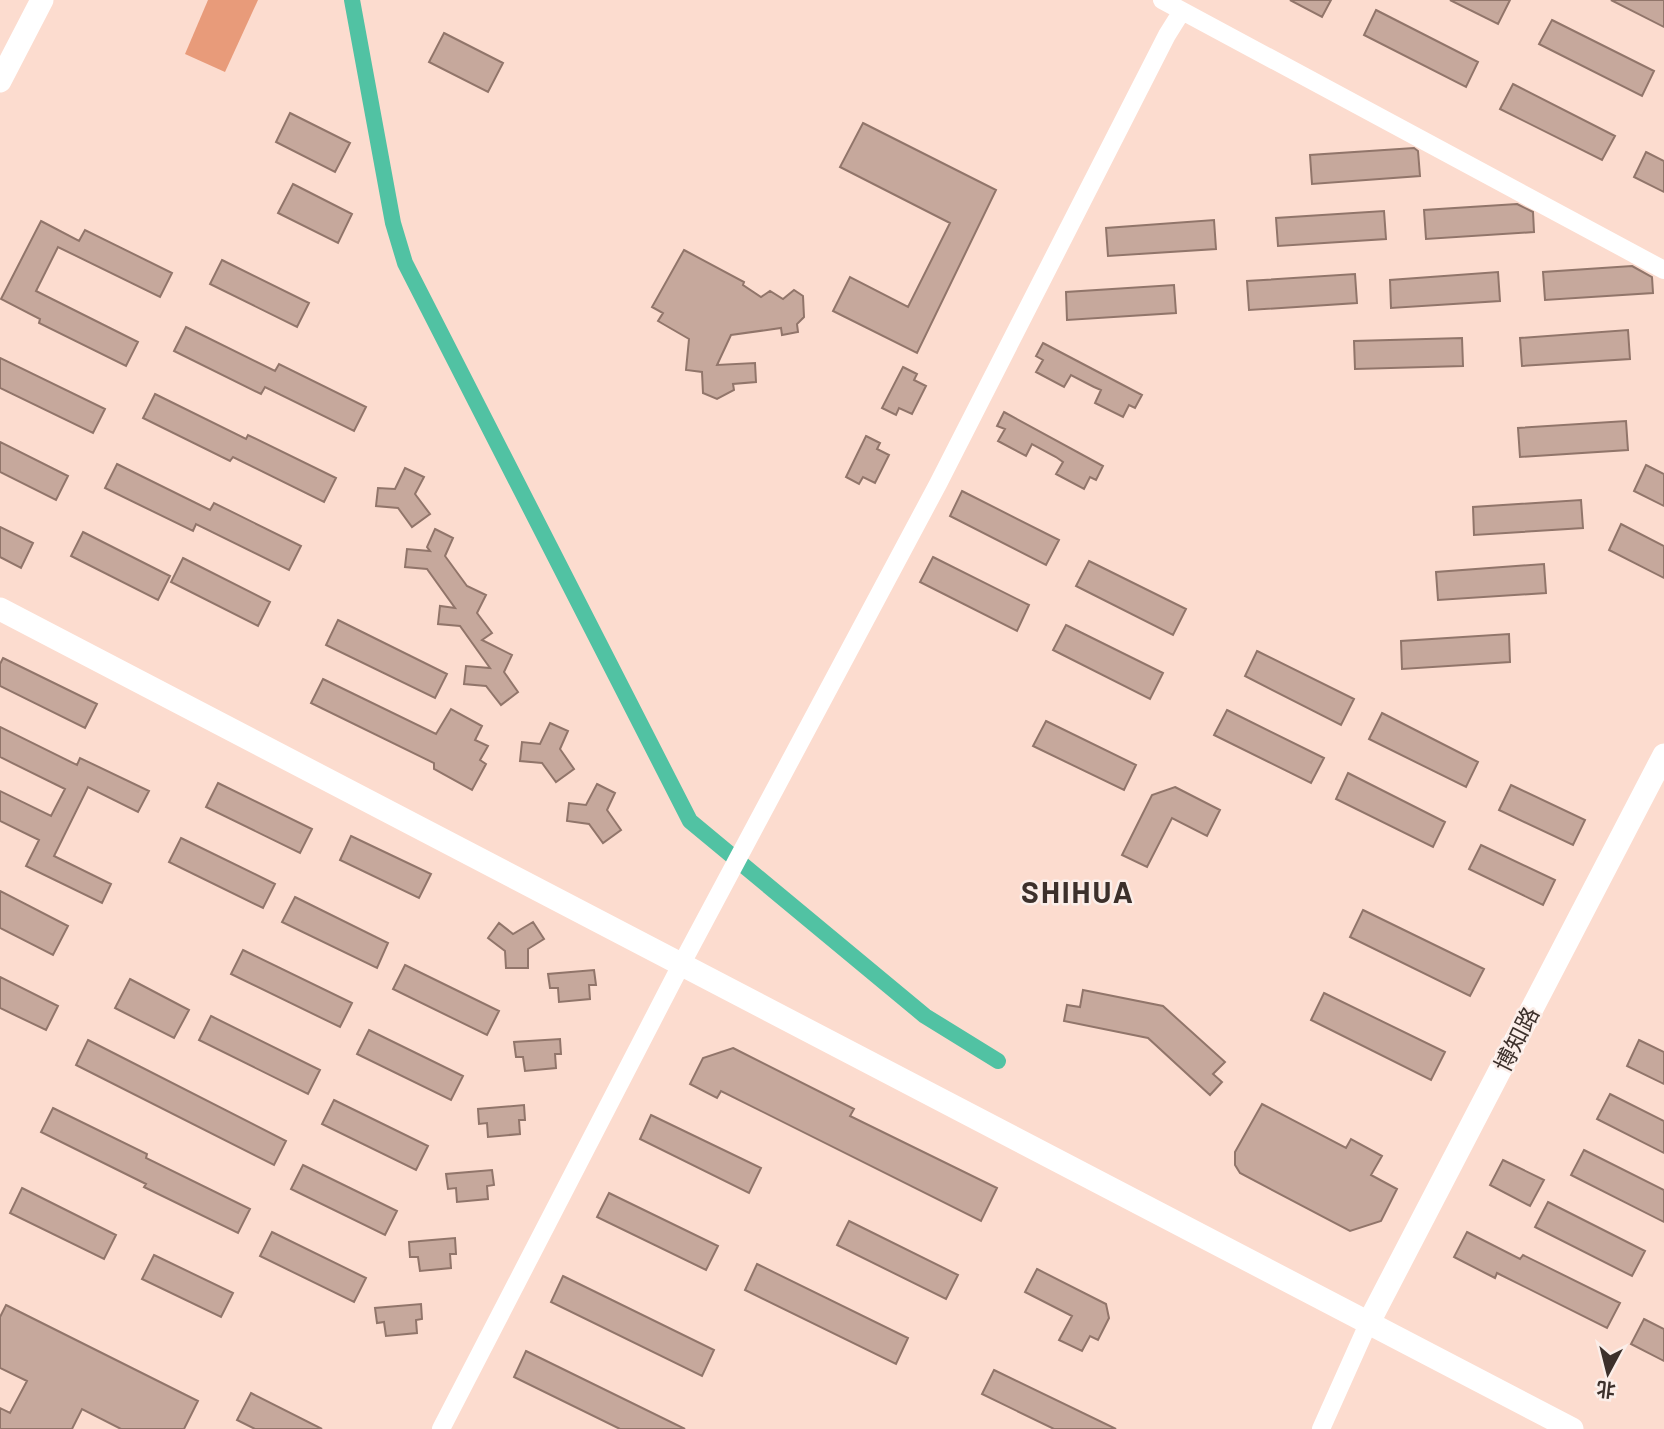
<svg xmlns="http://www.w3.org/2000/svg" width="1664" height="1429" font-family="Barlow,'Noto Sans SC',sans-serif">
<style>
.green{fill:#e89b7a}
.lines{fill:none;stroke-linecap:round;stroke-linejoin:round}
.canal{stroke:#51c2a3;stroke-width:16}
.building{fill:#c6a89c;stroke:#91756a;stroke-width:2}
.minor{stroke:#fff;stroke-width:18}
.tertiary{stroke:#fff;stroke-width:23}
.labels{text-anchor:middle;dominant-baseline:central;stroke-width:5;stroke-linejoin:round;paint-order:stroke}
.street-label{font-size:23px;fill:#3c302b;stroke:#fbeee9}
.district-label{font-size:30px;font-weight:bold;letter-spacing:2px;fill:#3c302b;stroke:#fbeee9}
</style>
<rect width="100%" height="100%" fill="#fcdccf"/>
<!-- green -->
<path class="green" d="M 208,0 L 258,0 L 225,72 L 185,54 Z"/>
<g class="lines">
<!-- canal -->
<path class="canal" d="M 352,0 L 393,223 L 405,263 L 690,821 L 925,1016 L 998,1061"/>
</g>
<!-- building -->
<path class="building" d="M 1290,0 L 1331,0 L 1322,17 Z
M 1450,0 L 1510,0 L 1498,24 Z
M 1611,0 L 1664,0 L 1664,27 Z
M 1376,10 L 1478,62 L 1466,87 L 1364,35 Z
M 1552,20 L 1654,71 L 1642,96 L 1539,44 Z
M 444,33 L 503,63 L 488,92 L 429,62 Z
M 1513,84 L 1615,136 L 1602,160 L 1500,109 Z
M 290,113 L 350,143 L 335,172 L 276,142 Z
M 863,123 L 996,190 L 917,353 L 833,311 L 850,277 L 908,307 L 950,223 L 840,167 Z
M 1414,148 L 1418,151 L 1420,176 L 1312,184 L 1310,155 Z
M 1646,152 L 1664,161 L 1664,192 L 1634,177 Z
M 293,184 L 352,214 L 338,243 L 278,213 Z
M 1517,204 L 1533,212 L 1534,232 L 1426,239 L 1424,210 Z
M 1384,211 L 1386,239 L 1278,246 L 1276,218 Z
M 1214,220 L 1216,249 L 1108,256 L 1106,228 Z
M 41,221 L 79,241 L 85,230 L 172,273 L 160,297 L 58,247 L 36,291 L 138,342 L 126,366 L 39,323 L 40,319 L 1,299 Z
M 684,250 L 744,282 L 743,285 L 761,297 L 770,291 L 783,299 L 794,290 L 803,296 L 804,317 L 797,324 L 798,332 L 782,335 L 781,328 L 731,335 L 717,365 L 755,363 L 756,382 L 733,384 L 734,390 L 717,399 L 703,393 L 702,372 L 686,370 L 689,339 L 658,321 L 663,313 L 652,307 Z
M 222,260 L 309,303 L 297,327 L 210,284 Z
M 1632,266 L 1652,277 L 1653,293 L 1545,300 L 1543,272 Z
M 1498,272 L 1500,301 L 1391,308 L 1390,280 Z
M 1355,274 L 1357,303 L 1249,310 L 1247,281 Z
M 1174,285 L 1176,313 L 1067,320 L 1066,292 Z
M 186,327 L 275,371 L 279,364 L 366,407 L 354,431 L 265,387 L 261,394 L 174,351 Z
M 1628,330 L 1630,359 L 1522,366 L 1520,338 Z
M 1462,338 L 1463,366 L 1355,369 L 1354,341 Z
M 1043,343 L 1142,395 L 1135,408 L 1129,405 L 1123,417 L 1095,403 L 1101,390 L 1094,387 L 1071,375 L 1064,387 L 1036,372 L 1043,360 L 1036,356 Z
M 0,358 L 105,409 L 93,433 L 0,388 Z
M 903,367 L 917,374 L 914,380 L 926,386 L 912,414 L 899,408 L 896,415 L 882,408 Z
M 155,394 L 246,439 L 248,435 L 336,478 L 324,502 L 233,457 L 230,461 L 143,418 Z
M 1004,412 L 1103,466 L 1096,480 L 1090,477 L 1084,489 L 1056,474 L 1063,462 L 1056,457 L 1032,444 L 1026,456 L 998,441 L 1005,429 L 997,426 Z
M 1626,421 L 1628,450 L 1520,457 L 1518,428 Z
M 866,436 L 880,443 L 877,449 L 889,455 L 875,483 L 863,477 L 859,484 L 846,477 Z
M 0,442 L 68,476 L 56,500 L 0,472 Z
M 117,464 L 210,510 L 214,503 L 301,546 L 289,570 L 196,524 L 193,531 L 105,488 Z
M 1646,465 L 1664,474 L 1664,506 L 1634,491 Z
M 405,468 L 424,477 L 415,494 L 430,514 L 412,527 L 398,508 L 376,506 L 378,488 L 395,489 Z
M 962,491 L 1059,540 L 1046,565 L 950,516 Z
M 1581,500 L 1583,528 L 1474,535 L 1473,507 Z
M 1621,524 L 1664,546 L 1664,578 L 1609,550 Z
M 0,527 L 33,543 L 21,568 L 0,557 Z
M 435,529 L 453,538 L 445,556 L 467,586 L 486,595 L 477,613 L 492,633 L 482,640 L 512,655 L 504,672 L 518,692 L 501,705 L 486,686 L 464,684 L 466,666 L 490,668 L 460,626 L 438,624 L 440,606 L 455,608 L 427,569 L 405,567 L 407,549 L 430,551 L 427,547 Z
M 83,532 L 170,576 L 158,600 L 71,556 Z
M 933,557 L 1029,605 L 1017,631 L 920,582 Z
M 183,558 L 270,602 L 258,626 L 171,582 Z
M 1089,561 L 1186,609 L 1173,635 L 1076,586 Z
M 1544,564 L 1546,593 L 1438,600 L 1436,572 Z
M 338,620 L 447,674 L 435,698 L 326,645 Z
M 1066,625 L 1163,673 L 1150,699 L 1053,650 Z
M 1509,634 L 1510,662 L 1402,669 L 1401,641 Z
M 1257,651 L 1354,699 L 1341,725 L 1245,676 Z
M 3,658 L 97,704 L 85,728 L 0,686 L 0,664 Z
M 323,679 L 436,734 L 451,709 L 482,726 L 475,740 L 488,746 L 480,760 L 486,764 L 472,790 L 434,769 L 434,763 L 311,703 Z
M 1227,710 L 1324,758 L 1311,783 L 1214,735 Z
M 1382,713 L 1478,762 L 1466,787 L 1369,739 Z
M 1046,721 L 1136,765 L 1124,790 L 1033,746 Z
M 550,723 L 568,731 L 560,749 L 574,769 L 556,782 L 542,763 L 520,761 L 522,742 L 540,744 Z
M 0,727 L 77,765 L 80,758 L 149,791 L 138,812 L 88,787 L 54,856 L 111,884 L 102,903 L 26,866 L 39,840 L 0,821 L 0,791 L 51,816 L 65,789 L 0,757 Z
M 1348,773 L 1445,822 L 1433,847 L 1336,799 Z
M 218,783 L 312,829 L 300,853 L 206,807 Z
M 597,784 L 615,793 L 607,810 L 621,830 L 603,843 L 589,824 L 567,821 L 569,803 L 586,805 Z
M 1511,785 L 1585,820 L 1573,845 L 1499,810 Z
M 1175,787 L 1220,810 L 1207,836 L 1172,818 L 1147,867 L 1122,855 L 1152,795 Z
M 351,836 L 431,874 L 419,898 L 340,860 Z
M 181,838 L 275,884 L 263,908 L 169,862 Z
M 1481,845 L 1555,880 L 1543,905 L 1469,869 Z
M 0,891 L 68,926 L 53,955 L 0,928 Z
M 295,897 L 388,943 L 377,968 L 282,922 Z
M 1363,910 L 1484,969 L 1470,996 L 1350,937 Z
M 533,922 L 544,939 L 528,949 L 528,968 L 506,968 L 505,951 L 488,938 L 499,923 L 513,934 Z
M 243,950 L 352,1003 L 340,1027 L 231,974 Z
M 405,965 L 499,1011 L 487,1035 L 393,989 Z
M 594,970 L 596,985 L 589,985 L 590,999 L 559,1002 L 558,988 L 550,988 L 548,974 Z
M 0,977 L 58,1006 L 46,1030 L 0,1008 Z
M 130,979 L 189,1010 L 174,1038 L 115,1008 Z
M 1083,990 L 1163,1006 L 1225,1062 L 1213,1074 L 1222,1082 L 1210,1095 L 1148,1038 L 1064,1021 L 1067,1005 L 1080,1007 Z
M 1324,993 L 1445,1052 L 1431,1080 L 1311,1020 Z
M 211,1016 L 320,1070 L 308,1094 L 199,1040 Z
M 369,1030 L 463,1076 L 451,1100 L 357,1054 Z
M 560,1039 L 561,1054 L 555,1054 L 556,1068 L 525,1071 L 523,1057 L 516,1057 L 514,1042 Z
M 88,1040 L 286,1141 L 274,1165 L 76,1065 Z
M 1639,1040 L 1664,1052 L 1664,1084 L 1627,1066 Z
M 733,1048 L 854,1109 L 850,1116 L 997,1188 L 981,1221 L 721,1091 L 717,1098 L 690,1084 L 703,1058 Z
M 1610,1094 L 1664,1121 L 1664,1153 L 1597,1119 Z
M 334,1100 L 428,1146 L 416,1170 L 322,1124 Z
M 1262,1104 L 1346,1148 L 1351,1139 L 1382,1156 L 1371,1175 L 1397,1189 L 1381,1221 L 1350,1231 L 1240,1173 L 1235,1165 L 1235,1152 Z
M 524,1105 L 525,1120 L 519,1120 L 520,1134 L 488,1137 L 487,1123 L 479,1124 L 478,1109 Z
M 53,1108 L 147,1154 L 146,1158 L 250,1209 L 238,1233 L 144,1187 L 146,1184 L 41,1132 Z
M 651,1115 L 761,1168 L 749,1193 L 640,1139 Z
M 1584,1150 L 1664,1190 L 1664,1222 L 1571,1175 Z
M 1503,1160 L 1544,1180 L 1530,1206 L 1490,1185 Z
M 303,1165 L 397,1211 L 385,1235 L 291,1189 Z
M 492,1170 L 494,1185 L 487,1186 L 488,1199 L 457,1202 L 456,1188 L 448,1189 L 446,1174 Z
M 22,1188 L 116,1235 L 104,1259 L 10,1213 Z
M 609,1193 L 718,1246 L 706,1270 L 597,1217 Z
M 1548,1202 L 1645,1251 L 1632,1276 L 1535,1227 Z
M 849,1221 L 958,1275 L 946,1299 L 837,1245 Z
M 272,1232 L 366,1278 L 354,1302 L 260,1256 Z
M 1467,1232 L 1520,1259 L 1523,1255 L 1620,1303 L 1607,1328 L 1497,1273 L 1495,1278 L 1454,1257 Z
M 455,1238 L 456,1254 L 450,1254 L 451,1268 L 420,1271 L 418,1257 L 410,1257 L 409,1242 Z
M 154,1255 L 233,1293 L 221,1317 L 142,1279 Z
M 757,1264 L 908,1338 L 896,1364 L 745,1290 Z
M 1037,1269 L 1106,1304 L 1109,1318 L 1098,1340 L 1090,1336 L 1082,1351 L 1059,1340 L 1072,1316 L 1025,1292 Z
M 563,1276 L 714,1350 L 702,1376 L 551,1302 Z
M 421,1304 L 422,1319 L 416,1320 L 417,1333 L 386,1336 L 384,1322 L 377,1323 L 375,1308 Z
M 6,1305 L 198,1401 L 184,1429 L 121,1429 L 82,1409 L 72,1429 L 0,1429 L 0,1408 L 10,1413 L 27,1381 L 0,1368 L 0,1317 Z
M 1644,1319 L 1664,1329 L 1664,1361 L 1631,1344 Z
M 526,1351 L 685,1429 L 620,1429 L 514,1377 Z
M 994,1370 L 1116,1429 L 1054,1429 L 982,1394 Z
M 251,1393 L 322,1429 L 255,1429 L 237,1420 Z"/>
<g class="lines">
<!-- minor -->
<path class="minor" d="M 1162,0 L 1664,270
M 441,1429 L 681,965 L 938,484 L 1167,35 L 1182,11
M 1321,1429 L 1368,1324"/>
<!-- tertiary -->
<path class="tertiary" d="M 0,81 L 42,0
M 0,609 L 1572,1429
M 1368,1324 L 1664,755"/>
</g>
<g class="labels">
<!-- street labels -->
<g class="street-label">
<text transform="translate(1516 1039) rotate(-63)">博知路</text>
</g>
<!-- district labels -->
<g class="district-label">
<text x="1078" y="891">SHIHUA</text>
</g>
</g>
<!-- north arrow -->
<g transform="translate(1608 1373) rotate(187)" stroke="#fbeee9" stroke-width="5" paint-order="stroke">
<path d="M0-5L12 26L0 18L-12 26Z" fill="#3c302b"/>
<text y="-10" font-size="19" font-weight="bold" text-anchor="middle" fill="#3c302b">北</text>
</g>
</svg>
